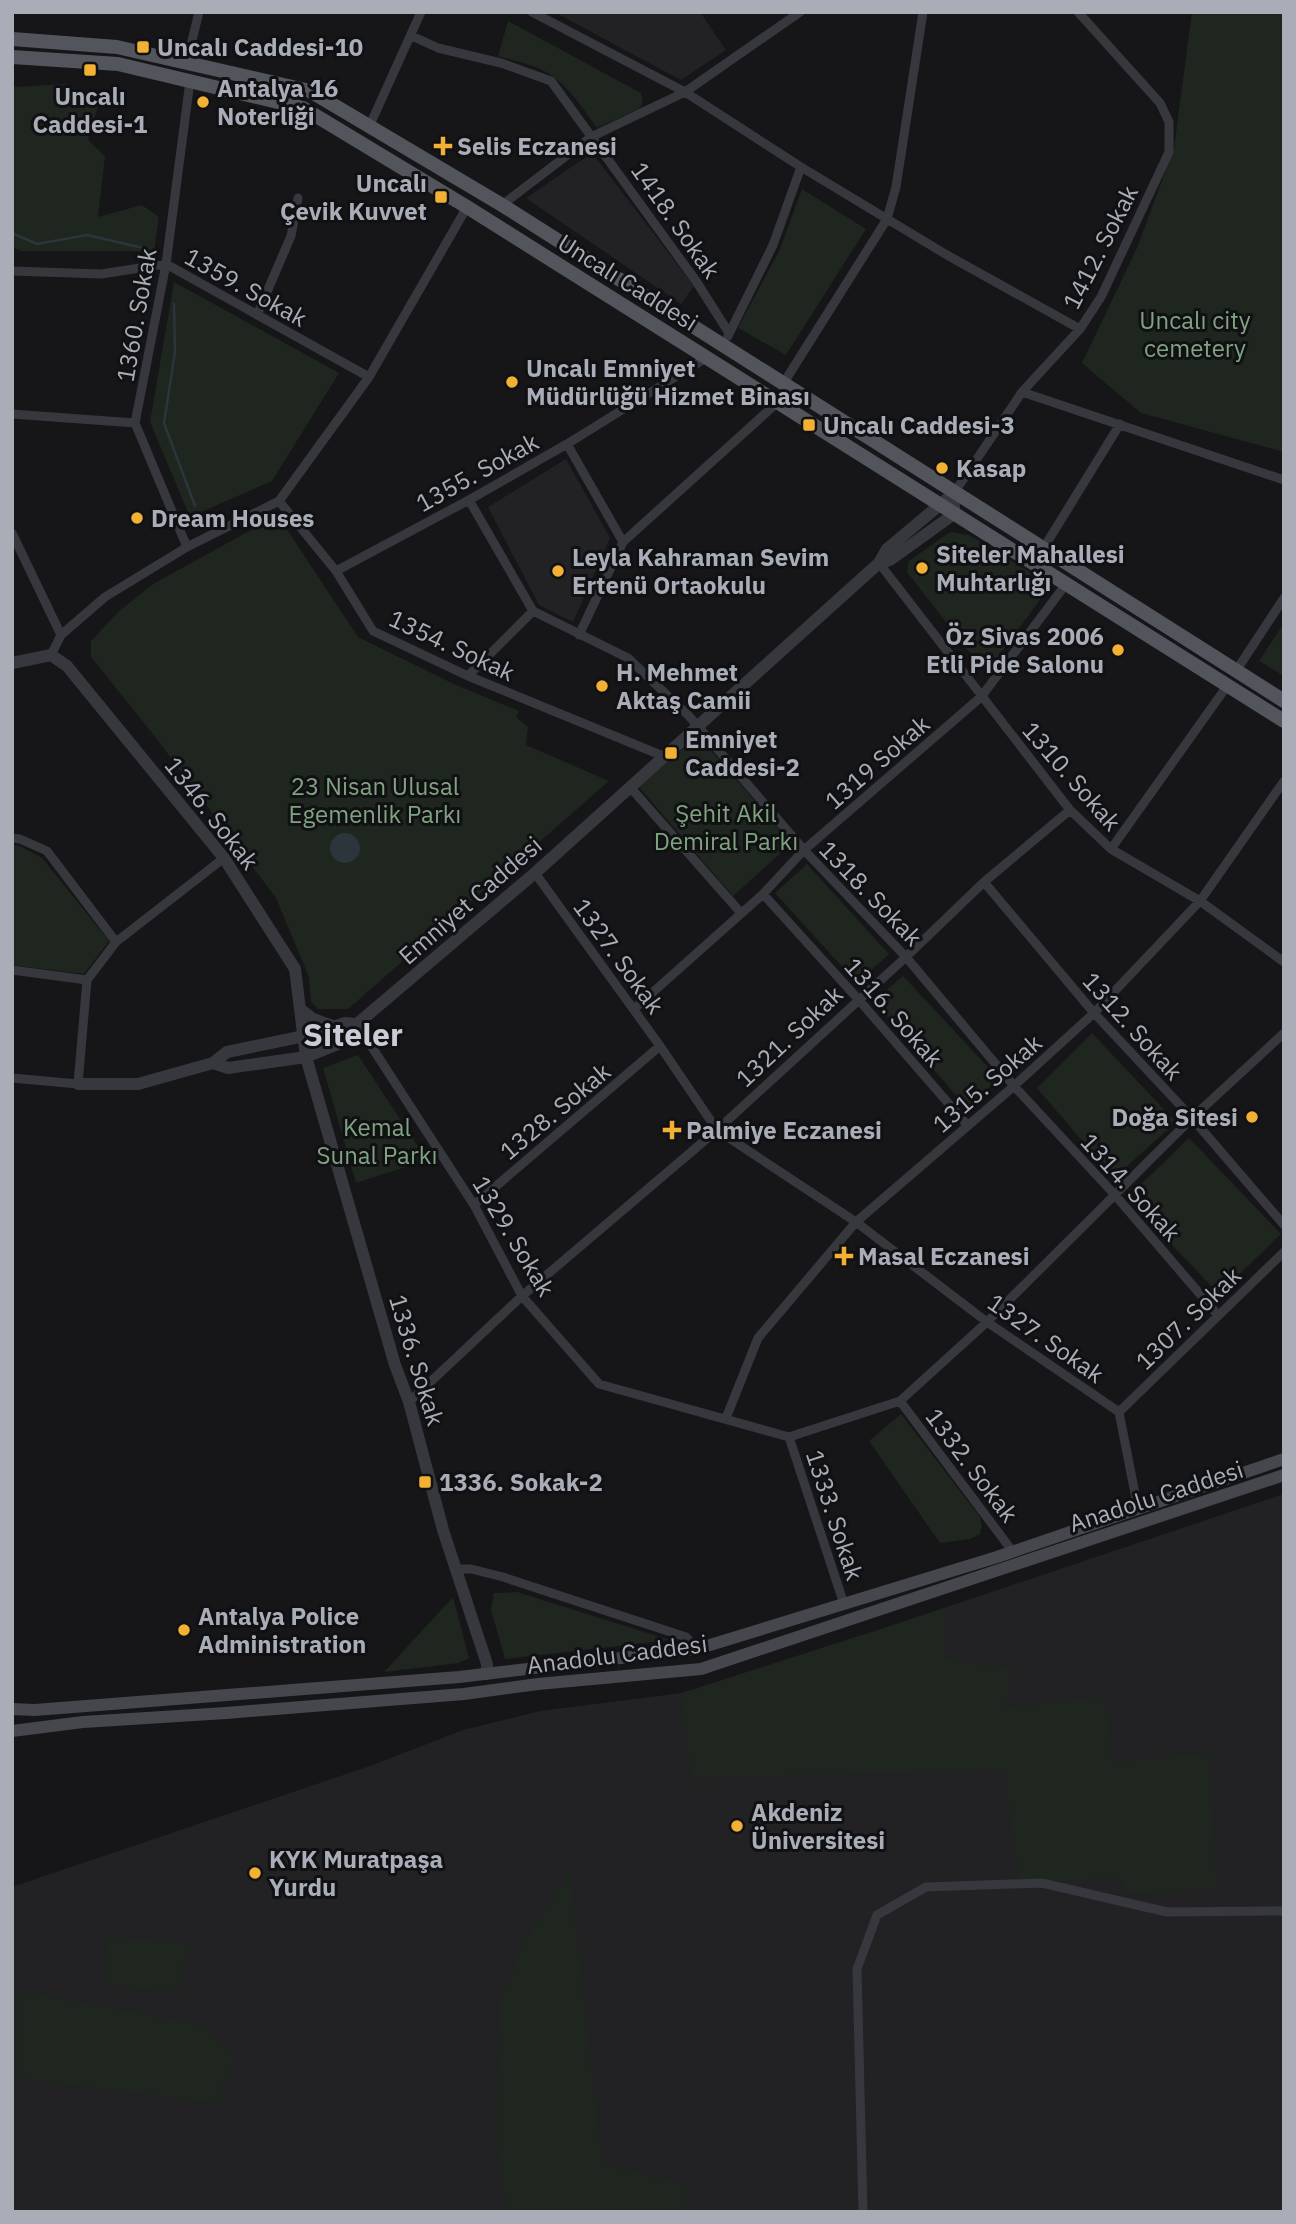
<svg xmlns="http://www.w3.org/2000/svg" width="1296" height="2224" font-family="'IBM Plex Sans',sans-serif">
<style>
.built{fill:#222225}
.green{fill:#1e261f}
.water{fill:#2c353c}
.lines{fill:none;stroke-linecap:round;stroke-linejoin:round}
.stream{stroke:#2c353c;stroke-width:2.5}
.minor{stroke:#37383d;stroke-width:9}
.tertiary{stroke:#37383d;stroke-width:12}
.secondary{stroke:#45474d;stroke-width:12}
.primary{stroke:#53555c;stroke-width:14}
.poi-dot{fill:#f2b134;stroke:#111113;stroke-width:2.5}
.labels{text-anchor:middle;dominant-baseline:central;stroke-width:6;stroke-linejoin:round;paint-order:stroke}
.poi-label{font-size:24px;font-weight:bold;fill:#a8adb8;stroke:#111113;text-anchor:start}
.street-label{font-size:24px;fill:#a8adb8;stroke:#111113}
.park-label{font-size:24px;fill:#7fa381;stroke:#111113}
.district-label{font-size:32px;font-weight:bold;fill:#c9ccd4;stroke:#111113}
</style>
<rect width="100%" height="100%" fill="#161618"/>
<!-- built -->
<path class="built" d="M 554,12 L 700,12 L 726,50 L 681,80 Z
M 592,153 L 694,286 L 681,304 L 526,198 Z
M 566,459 L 610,538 L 573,622 L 539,605 L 488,507 Z
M 1284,1494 L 1284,2212 L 12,2212 L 12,1887 L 370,1766 L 463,1730 L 540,1711 L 682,1693 L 878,1630 Z"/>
<!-- green -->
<path class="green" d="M 1192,12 L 1284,12 L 1284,452 L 1141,413 L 1082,363 L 1137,248 L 1174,148 Z
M 508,21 L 641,93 L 643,102 L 639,109 L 597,128 C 582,107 565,80 540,69 C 527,63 511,60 498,56 Z
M 65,84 L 99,103 L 88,140 L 105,156 L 98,217 L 142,205 L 159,217 L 154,251 L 21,251 L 12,247 L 12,87 Z
M 802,189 L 866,229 L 786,355 L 738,328 L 780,249 Z
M 174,282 L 339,373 L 272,481 L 190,517 L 150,422 Z
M 271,519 L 282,522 L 358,637 L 456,685 L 519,711 L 516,717 L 528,727 L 526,745 L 609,781 L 348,1009 L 318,1009 L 311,1002 L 309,977 L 276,898 L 156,738 L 91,657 L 91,641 L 118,612 L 153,584 Z
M 950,532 L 969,535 L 1051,585 L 989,669 L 980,666 L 907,572 L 909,561 Z
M 1284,623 L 1284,676 L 1259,661 Z
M 698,736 L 792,843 L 733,896 L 638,786 Z
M 12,845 L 20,846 L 42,858 L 109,941 L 84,974 L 12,965 Z
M 807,864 L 889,954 L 857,983 L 775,893 Z
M 903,976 L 999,1079 L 967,1108 L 874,1001 Z
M 1092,1033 L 1176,1122 L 1114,1178 L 1037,1088 Z
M 358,1055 L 427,1160 L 356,1183 L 323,1068 Z
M 1189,1138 L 1281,1234 L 1219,1294 L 1127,1198 Z
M 901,1414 L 980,1517 L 982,1526 L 980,1534 L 970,1539 L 940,1543 L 869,1441 Z
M 520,1592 L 520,1593 L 670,1640 L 505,1659 L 491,1610 L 494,1593 Z
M 453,1597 L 469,1658 L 459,1663 L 384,1672 Z
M 946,1608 L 945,1659 L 1012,1668 L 1006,1707 L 1105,1697 L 1113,1762 L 1208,1753 L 1217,1889 L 1127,1893 L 1120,1878 L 1020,1884 L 1004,1769 L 691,1779 L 682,1693 Z
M 570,1869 L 602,2163 L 686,2184 L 686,2212 L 507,2212 L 496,2134 L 500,1999 L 527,1938 Z
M 107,1936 L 187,1944 L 180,1992 L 104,1985 Z
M 18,1990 L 204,2026 L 234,2059 L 216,2103 L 16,2078 Z"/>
<!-- water -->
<path class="water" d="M330 848a15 15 0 1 1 30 0a15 15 0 1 1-30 0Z"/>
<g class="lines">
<!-- stream -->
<path class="stream" d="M 12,233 L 37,244 L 87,235 L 143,248
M 174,304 L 175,352 L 164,423 L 195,506"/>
<!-- minor -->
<path class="minor" d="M 532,12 L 685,92 L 801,167 L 947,255 L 1080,329
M 412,36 L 438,48 L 501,63 L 551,81 L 696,281 L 729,333
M 187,61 L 199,12
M 369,127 L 421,12
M 502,205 L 591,137 L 685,92 L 800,12
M 12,271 L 101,274 L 166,264 L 369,377
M 257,315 L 291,236 L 298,198
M 728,336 L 773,245 L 801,167
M 783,384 L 887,219 L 896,187 L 923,12
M 1022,392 L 1284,480
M 12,414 L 135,423
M 567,444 L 623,542
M 954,493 L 1022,392 L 1080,329 L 1101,297 L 1169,152 L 1169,122 L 1160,103 L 1078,12
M 469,500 L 533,611 L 628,658 L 689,716 L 804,850 L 906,957 L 1014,1086 L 1115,1195 L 1217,1314
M 279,501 L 336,571 L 373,631 L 468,676 L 663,756
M 12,533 L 61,635
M 187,547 L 135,423 L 166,264 L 190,81
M 1043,549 L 1120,424
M 879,563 L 1070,810 L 1111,849 L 1200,901 L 1284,962
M 336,571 L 469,500 L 567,444 L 706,358
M 579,635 L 623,542 L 778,402
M 51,655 L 61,635 L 105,597 L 187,547 L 279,501 L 369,377 L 467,207
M 1236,671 L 1284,598
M 468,676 L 533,611
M 630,787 L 741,913
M 12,838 L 20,839 L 47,851 L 116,942
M 1111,849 L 1227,686
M 535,873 L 660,1046 L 717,1130 L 856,1222 L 987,1322 L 1119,1412 L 1138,1509
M 984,882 L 1094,1013 L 1192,1118 L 1284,1225
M 763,894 L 858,999 L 968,1126
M 12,970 L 87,980 L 116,942 L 224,858
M 634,1009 L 763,894 L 804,850 L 981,697 L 1066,584
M 357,1024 L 474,1205 L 522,1296 L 599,1384 L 789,1437 L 900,1401 L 987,1322 L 1192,1118 L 1284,1033
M 12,1078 L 78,1084 L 87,980
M 474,1205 L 660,1046
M 900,1401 L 1013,1552
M 409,1402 L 522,1296 L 717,1130 L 906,957 L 984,882 L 1070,810
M 1119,1412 L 1284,1252
M 726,1418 L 758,1338 L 856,1222 L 1014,1086 L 1094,1013 L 1200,901 L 1284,781
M 789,1437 L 844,1604
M 456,1569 L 471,1569 L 503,1577 L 686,1637 L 697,1649
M 863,2212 L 857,1969 L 877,1915 L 926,1887 L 1042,1883 L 1167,1912 L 1284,1911"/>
<!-- tertiary -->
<path class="tertiary" d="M 879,563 L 890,560 L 954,514 L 954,506
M 12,663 L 51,655 L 67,666 L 224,858 L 295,969 L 306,1057 L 395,1365 L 409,1402 L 443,1530 L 487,1664 L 487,1674
M 300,1009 L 313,1019 L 335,1027
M 213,1063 L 227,1052 L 314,1034 L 345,1023 L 357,1024
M 78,1084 L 138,1084 L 213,1063 L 228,1068 L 306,1057 L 350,1039 L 357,1024 L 535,873 L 879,563 L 887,549 L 954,493"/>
<!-- secondary -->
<path class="secondary" d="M 12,1709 L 35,1710 L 459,1677 L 697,1649 L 997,1557 L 1284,1459
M 12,1731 L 83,1722 L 226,1713 L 464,1694 L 538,1684 L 701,1669 L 1284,1475"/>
<!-- primary -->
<path class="primary" d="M 12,39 L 117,47 L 310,91 L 502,205 L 1284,701
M 12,57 L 118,64 L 303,108 L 467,207 L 1284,721"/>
</g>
<!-- markers -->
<g class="poi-dot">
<rect x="136" y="40" width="14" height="14" rx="3.5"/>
<rect x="83" y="63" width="14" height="14" rx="3.5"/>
<circle cx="203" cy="102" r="7"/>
<path d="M439.5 135.5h7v7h7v7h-7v7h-7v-7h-7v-7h7z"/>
<rect x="434" y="190" width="14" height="14" rx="3.5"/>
<circle cx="512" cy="382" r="7"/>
<rect x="802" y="418" width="14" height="14" rx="3.5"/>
<circle cx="942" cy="468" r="7"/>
<circle cx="137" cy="518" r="7"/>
<circle cx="922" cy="568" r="7"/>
<circle cx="558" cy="571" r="7"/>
<circle cx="1118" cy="650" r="7"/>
<circle cx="602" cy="686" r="7"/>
<rect x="664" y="746" width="14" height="14" rx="3.5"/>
<circle cx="1252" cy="1117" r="7"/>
<path d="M668.5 1119.5h7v7h7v7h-7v7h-7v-7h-7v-7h7z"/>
<path d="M840.5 1245.5h7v7h7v7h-7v7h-7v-7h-7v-7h7z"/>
<rect x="418" y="1475" width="14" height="14" rx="3.5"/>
<circle cx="184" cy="1630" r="7"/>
<circle cx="737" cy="1826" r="7"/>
<circle cx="255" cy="1873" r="7"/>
</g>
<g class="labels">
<!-- poi labels -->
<g class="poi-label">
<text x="157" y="47">Uncalı Caddesi-10</text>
<text x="217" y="88">Antalya 16<tspan x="217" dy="28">Noterliği</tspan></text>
<text x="90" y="96" text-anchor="middle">Uncalı<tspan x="90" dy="28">Caddesi-1</tspan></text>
<text x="457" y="146">Selis Eczanesi</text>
<text x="427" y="183" text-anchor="end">Uncalı<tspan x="427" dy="28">Çevik Kuvvet</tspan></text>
<text x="526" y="368">Uncalı Emniyet<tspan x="526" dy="28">Müdürlüğü Hizmet Binası</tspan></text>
<text x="823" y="425">Uncalı Caddesi-3</text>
<text x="956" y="468">Kasap</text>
<text x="151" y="518">Dream Houses</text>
<text x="936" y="554">Siteler Mahallesi<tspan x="936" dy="28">Muhtarlığı</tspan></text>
<text x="572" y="557">Leyla Kahraman Sevim<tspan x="572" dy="28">Ertenü Ortaokulu</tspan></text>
<text x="1104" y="636" text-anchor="end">Öz Sivas 2006<tspan x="1104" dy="28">Etli Pide Salonu</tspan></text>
<text x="616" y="672">H. Mehmet<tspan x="616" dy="28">Aktaş Camii</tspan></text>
<text x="685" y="739">Emniyet<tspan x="685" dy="28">Caddesi-2</tspan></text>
<text x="1238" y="1117" text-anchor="end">Doğa Sitesi</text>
<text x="686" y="1130">Palmiye Eczanesi</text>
<text x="858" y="1256">Masal Eczanesi</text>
<text x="439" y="1482">1336. Sokak-2</text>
<text x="198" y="1616">Antalya Police<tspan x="198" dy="28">Administration</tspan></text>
<text x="751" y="1812">Akdeniz<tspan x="751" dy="28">Üniversitesi</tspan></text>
<text x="269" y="1859">KYK Muratpaşa<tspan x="269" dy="28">Yurdu</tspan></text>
</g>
<!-- street labels -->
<g class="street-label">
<text transform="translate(676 220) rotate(55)">1418. Sokak</text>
<text transform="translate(1100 247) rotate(-63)">1412. Sokak</text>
<text transform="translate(628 282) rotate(32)">Uncalı Caddesi</text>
<text transform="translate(246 287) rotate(29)">1359. Sokak</text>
<text transform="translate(136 315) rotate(-80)">1360. Sokak</text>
<text transform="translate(477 472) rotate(-29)">1355. Sokak</text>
<text transform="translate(452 645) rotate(25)">1354. Sokak</text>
<text transform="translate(877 762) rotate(-41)">1319 Sokak</text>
<text transform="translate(1072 776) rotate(49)">1310. Sokak</text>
<text transform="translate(212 813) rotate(52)">1346. Sokak</text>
<text transform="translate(871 893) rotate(46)">1318. Sokak</text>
<text transform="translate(470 900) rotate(-41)">Emniyet Caddesi</text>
<text transform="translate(619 956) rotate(54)">1327. Sokak</text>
<text transform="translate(894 1012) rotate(49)">1316. Sokak</text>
<text transform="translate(1133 1026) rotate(48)">1312. Sokak</text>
<text transform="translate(789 1036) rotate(-43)">1321. Sokak</text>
<text transform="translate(987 1083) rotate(-41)">1315. Sokak</text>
<text transform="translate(555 1111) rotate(-40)">1328. Sokak</text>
<text transform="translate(1131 1187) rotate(48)">1314. Sokak</text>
<text transform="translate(514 1236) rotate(59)">1329. Sokak</text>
<text transform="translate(1188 1318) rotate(-44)">1307. Sokak</text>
<text transform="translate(1046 1338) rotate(35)">1327. Sokak</text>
<text transform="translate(417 1360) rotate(73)">1336. Sokak</text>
<text transform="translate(972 1465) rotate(53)">1332. Sokak</text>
<text transform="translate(1156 1496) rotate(-18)">Anadolu Caddesi</text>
<text transform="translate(835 1515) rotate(72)">1333. Sokak</text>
<text transform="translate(617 1654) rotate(-7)">Anadolu Caddesi</text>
</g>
<!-- park labels -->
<g class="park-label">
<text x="1195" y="320">Uncalı city<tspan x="1195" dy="28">cemetery</tspan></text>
<text x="375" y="786">23 Nisan Ulusal<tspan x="375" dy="28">Egemenlik Parkı</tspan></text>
<text x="726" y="813">Şehit Akil<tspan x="726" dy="28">Demiral Parkı</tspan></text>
<text x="377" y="1127">Kemal<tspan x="377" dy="28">Sunal Parkı</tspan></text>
</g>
<!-- district labels -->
<g class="district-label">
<text x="353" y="1034">Siteler</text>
</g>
</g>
<!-- border -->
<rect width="1296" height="2224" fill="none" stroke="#a8adb8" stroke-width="28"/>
</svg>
